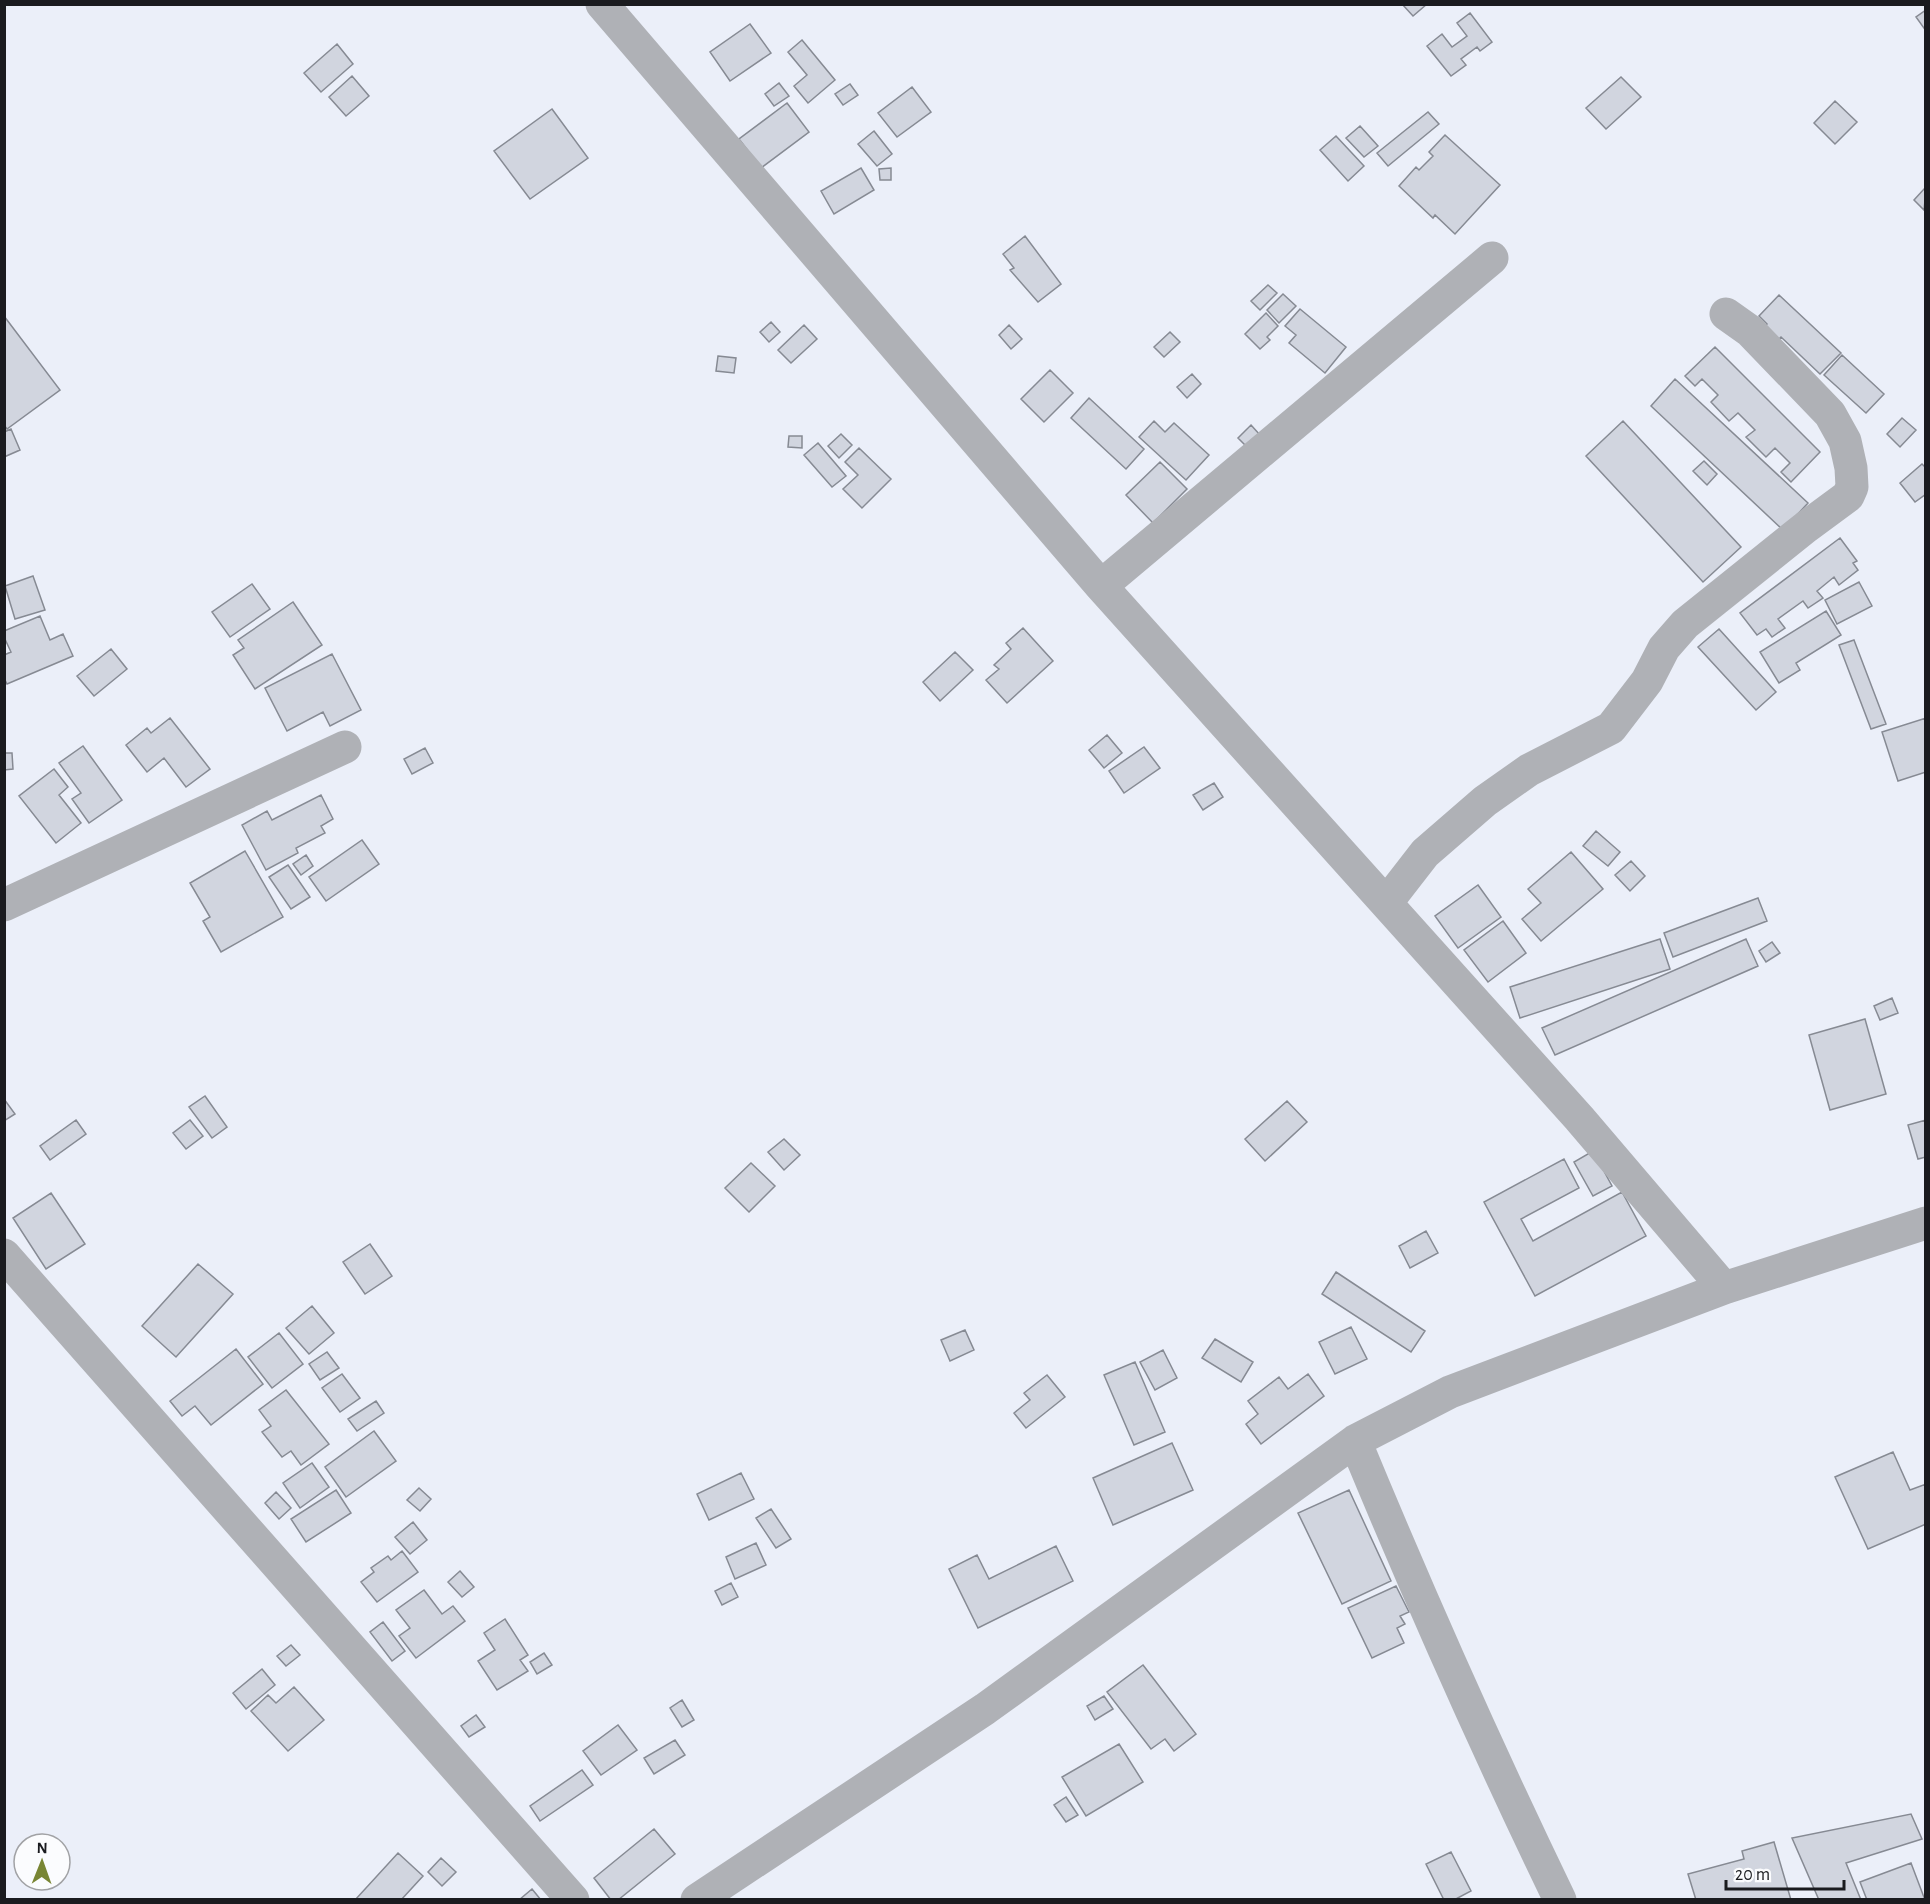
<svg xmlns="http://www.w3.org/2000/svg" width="1930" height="1904" font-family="'Alegreya Sans',sans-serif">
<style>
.building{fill:#d1d5df;stroke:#868a93;stroke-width:1.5}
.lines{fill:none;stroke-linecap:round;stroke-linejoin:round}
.street{stroke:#afb1b6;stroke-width:33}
</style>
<rect width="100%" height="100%" fill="#ebeff9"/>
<!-- building -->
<path class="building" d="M 1402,4 L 1427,4 L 1413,16 Z
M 1926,10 L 1926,31 L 1916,17 Z
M 1470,13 L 1492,42 L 1480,51 L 1477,47 L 1461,59 L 1466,65 L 1451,76 L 1427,46 L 1442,34 L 1452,47 L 1467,36 L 1457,23 Z
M 750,24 L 771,53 L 730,81 L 710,52 Z
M 802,40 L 835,80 L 808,103 L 794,86 L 807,75 L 788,52 Z
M 337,44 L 353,64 L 321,92 L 304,73 Z
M 352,76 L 369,96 L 346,116 L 329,97 Z
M 1621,77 L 1641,97 L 1606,129 L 1586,108 Z
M 779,83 L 789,96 L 774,106 L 765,94 Z
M 850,84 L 858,95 L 843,105 L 835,94 Z
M 912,87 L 931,112 L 897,137 L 878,113 Z
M 1835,101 L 1857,122 L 1835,144 L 1814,123 Z
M 787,103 L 809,132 L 761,168 L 739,139 Z
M 552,109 L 588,158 L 530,199 L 494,151 Z
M 1428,112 L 1439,124 L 1388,166 L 1377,153 Z
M 1360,126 L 1378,146 L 1364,157 L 1346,138 Z
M 874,131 L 892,154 L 877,166 L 858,144 Z
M 1445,135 L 1500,185 L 1455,234 L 1435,215 L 1433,218 L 1399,186 L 1416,167 L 1419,170 L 1433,156 L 1429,152 Z
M 1336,136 L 1364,166 L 1348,181 L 1320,150 Z
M 861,168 L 874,190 L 834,214 L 821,191 Z
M 891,168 L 891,180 L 880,180 L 879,169 Z
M 1924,189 L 1926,191 L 1924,210 L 1914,200 Z
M 1025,236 L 1061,284 L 1038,302 L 1010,270 L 1014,268 L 1003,254 Z
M 1268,285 L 1277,293 L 1260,310 L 1251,301 Z
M 1283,294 L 1296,306 L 1279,323 L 1267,310 Z
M 1779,295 L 1841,353 L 1820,374 L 1781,337 L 1776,342 L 1762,329 L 1767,324 L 1759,316 Z
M 1300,309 L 1346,347 L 1325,373 L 1289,343 L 1296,335 L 1285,326 Z
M 1266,313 L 1278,326 L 1267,337 L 1270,340 L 1260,349 L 1245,334 Z
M 4,316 L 60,390 L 7,429 L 4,425 Z
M 771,322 L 780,332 L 769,342 L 760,332 Z
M 804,325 L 817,339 L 791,363 L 778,350 Z
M 1009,325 L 1022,339 L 1011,349 L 999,335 Z
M 1170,332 L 1180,342 L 1164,357 L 1154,347 Z
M 1715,347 L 1820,452 L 1791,482 L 1781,472 L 1790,463 L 1775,448 L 1766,457 L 1746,437 L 1755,430 L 1738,413 L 1729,421 L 1711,402 L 1718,395 L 1702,379 L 1695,386 L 1685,376 Z
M 1842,355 L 1884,394 L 1866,413 L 1824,375 Z
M 718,356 L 736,358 L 734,373 L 716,371 Z
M 1050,370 L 1073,393 L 1044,422 L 1021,399 Z
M 1192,374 L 1201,384 L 1187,398 L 1177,387 Z
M 1675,379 L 1808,503 L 1783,530 L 1651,406 Z
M 1089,398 L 1144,449 L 1126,469 L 1071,418 Z
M 1902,418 L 1916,430 L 1900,447 L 1887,434 Z
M 1154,421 L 1165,432 L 1174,423 L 1209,455 L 1186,480 L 1139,437 Z
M 1623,421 L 1741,547 L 1703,582 L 1586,456 Z
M 1251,425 L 1260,435 L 1247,447 L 1238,438 Z
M 11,429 L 20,450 L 4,457 L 4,432 Z
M 841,434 L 852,445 L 839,458 L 828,446 Z
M 789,436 L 802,436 L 802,448 L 788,447 Z
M 818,443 L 846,476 L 832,487 L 804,455 Z
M 859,448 L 891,479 L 862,508 L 843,489 L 858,475 L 845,462 Z
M 1704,461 L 1717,474 L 1707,485 L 1693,471 Z
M 1160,462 L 1187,489 L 1153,523 L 1126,495 Z
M 1922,464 L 1926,468 L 1926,494 L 1915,502 L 1900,483 Z
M 1840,538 L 1857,561 L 1853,563 L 1858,570 L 1839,585 L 1834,577 L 1817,591 L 1823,598 L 1808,608 L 1803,601 L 1778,619 L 1785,628 L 1772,637 L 1766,629 L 1757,635 L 1740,613 Z
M 33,576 L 45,610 L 15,619 L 5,586 Z
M 1859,582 L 1872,606 L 1837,624 L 1825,600 Z
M 252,584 L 270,609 L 230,637 L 212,612 Z
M 293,602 L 322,645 L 255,689 L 233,655 L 244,648 L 238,640 Z
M 1826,611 L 1841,635 L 1796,663 L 1800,670 L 1779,683 L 1760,652 Z
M 40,616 L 50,640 L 63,634 L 73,656 L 7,684 L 4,678 L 4,655 L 11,652 L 4,637 L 4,631 Z
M 1023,628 L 1053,661 L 1007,703 L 986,680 L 999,669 L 994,665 L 1011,649 L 1006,643 Z
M 1719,629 L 1776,692 L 1756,710 L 1698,647 Z
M 1854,640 L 1886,724 L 1871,729 L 1839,645 Z
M 111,649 L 127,669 L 94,696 L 77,676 Z
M 955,652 L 973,670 L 940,701 L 923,682 Z
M 332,654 L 361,710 L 330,726 L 323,712 L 287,731 L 265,688 Z
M 170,718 L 210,769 L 186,787 L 164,758 L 147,772 L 126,745 L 147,728 L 151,733 Z
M 1926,718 L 1926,772 L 1898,781 L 1882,732 Z
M 1107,735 L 1122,753 L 1104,768 L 1089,750 Z
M 83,746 L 122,800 L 89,823 L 72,799 L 81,793 L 59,763 Z
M 1144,747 L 1160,768 L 1124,793 L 1109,771 Z
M 425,748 L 433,763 L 412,774 L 404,759 Z
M 4,753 L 12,753 L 13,769 L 4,770 Z
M 54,769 L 68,787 L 59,795 L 81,823 L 56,843 L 19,796 Z
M 1214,783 L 1223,797 L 1203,810 L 1193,795 Z
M 321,795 L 333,819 L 321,826 L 325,833 L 296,848 L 298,853 L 266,870 L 242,825 L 267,811 L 272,820 Z
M 1596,831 L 1620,852 L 1608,866 L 1583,846 Z
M 362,840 L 379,864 L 326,901 L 309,877 Z
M 245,851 L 283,917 L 221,952 L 203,921 L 210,917 L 190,883 Z
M 1571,852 L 1603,889 L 1541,941 L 1522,919 L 1541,903 L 1528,889 Z
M 306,855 L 313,866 L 301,875 L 293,864 Z
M 1631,861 L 1645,876 L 1630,891 L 1615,875 Z
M 288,865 L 310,897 L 291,909 L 269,877 Z
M 1478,885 L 1501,917 L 1458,948 L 1435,916 Z
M 1758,898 L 1767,921 L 1673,957 L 1664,933 Z
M 1503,921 L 1526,953 L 1488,982 L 1464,950 Z
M 1660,939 L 1670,969 L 1520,1018 L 1510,987 Z
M 1746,939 L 1758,966 L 1555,1055 L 1542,1028 Z
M 1772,942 L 1780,953 L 1766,962 L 1759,951 Z
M 1892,998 L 1898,1013 L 1880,1020 L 1874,1006 Z
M 1865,1019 L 1886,1094 L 1830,1110 L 1809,1035 Z
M 205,1096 L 227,1127 L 212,1138 L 189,1107 Z
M 4,1099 L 15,1114 L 4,1121 Z
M 1287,1101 L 1307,1122 L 1265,1161 L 1245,1139 Z
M 76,1120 L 86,1134 L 50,1160 L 40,1146 Z
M 190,1120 L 203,1136 L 186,1149 L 173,1133 Z
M 1926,1120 L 1926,1157 L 1918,1159 L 1908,1125 Z
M 784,1139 L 800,1155 L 784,1170 L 768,1152 Z
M 1593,1151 L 1612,1186 L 1593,1196 L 1574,1162 Z
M 1564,1159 L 1579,1188 L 1521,1219 L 1533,1241 L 1622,1192 L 1646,1236 L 1535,1296 L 1484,1202 Z
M 751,1163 L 775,1186 L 749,1212 L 725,1188 Z
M 51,1193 L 85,1244 L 46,1269 L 13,1218 Z
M 1426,1231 L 1438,1253 L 1410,1268 L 1399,1246 Z
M 370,1244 L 392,1276 L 365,1294 L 343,1262 Z
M 198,1264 L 233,1294 L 176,1357 L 142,1326 Z
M 1336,1272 L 1425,1331 L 1411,1352 L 1322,1294 Z
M 312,1306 L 334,1333 L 309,1354 L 286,1328 Z
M 1351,1327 L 1367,1359 L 1335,1374 L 1319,1342 Z
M 965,1330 L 974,1350 L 950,1361 L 941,1340 Z
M 279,1333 L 303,1364 L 272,1388 L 248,1357 Z
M 1215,1339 L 1253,1362 L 1241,1382 L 1202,1358 Z
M 236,1349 L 263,1384 L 211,1425 L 195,1406 L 182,1416 L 170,1401 Z
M 1163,1350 L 1177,1378 L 1155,1390 L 1140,1362 Z
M 327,1352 L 339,1368 L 320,1380 L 309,1364 Z
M 1135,1362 L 1165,1432 L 1134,1445 L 1104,1375 Z
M 342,1374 L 360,1398 L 340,1412 L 322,1388 Z
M 1308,1374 L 1324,1396 L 1261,1444 L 1246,1424 L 1258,1414 L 1248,1401 L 1279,1377 L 1288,1389 Z
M 1047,1375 L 1065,1397 L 1026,1428 L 1014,1413 L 1030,1400 L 1024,1393 Z
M 286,1390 L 329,1444 L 301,1465 L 291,1451 L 282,1457 L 262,1432 L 271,1426 L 259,1410 Z
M 376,1401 L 384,1413 L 357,1431 L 348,1419 Z
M 374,1431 L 396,1461 L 346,1497 L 325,1467 Z
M 1172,1443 L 1193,1490 L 1113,1525 L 1093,1478 Z
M 1893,1452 L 1910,1490 L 1926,1484 L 1926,1524 L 1868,1549 L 1835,1477 Z
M 312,1463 L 329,1487 L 300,1508 L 283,1483 Z
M 741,1473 L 754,1499 L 709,1520 L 697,1494 Z
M 419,1488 L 431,1499 L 420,1511 L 407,1500 Z
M 336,1490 L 351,1513 L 306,1542 L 291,1519 Z
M 1349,1490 L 1391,1581 L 1342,1604 L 1298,1513 Z
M 276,1492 L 291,1508 L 279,1519 L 265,1503 Z
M 771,1509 L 791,1539 L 776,1548 L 756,1518 Z
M 413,1522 L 427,1540 L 410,1554 L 395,1537 Z
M 756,1543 L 766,1565 L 735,1579 L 726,1557 Z
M 1056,1546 L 1073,1581 L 978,1628 L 949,1569 L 977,1555 L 989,1579 Z
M 402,1551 L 418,1572 L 377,1602 L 361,1582 L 374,1572 L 371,1568 L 388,1556 L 391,1560 Z
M 460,1571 L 474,1587 L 462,1597 L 448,1582 Z
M 731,1583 L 738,1597 L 722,1605 L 715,1591 Z
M 1396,1586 L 1409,1612 L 1400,1616 L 1405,1624 L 1397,1628 L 1404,1643 L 1372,1658 L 1348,1608 Z
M 424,1590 L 442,1614 L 453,1606 L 465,1621 L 416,1658 L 399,1636 L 410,1628 L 396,1610 Z
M 505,1619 L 528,1655 L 520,1660 L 528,1671 L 497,1690 L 478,1661 L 495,1650 L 484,1633 Z
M 383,1622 L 405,1651 L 392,1661 L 370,1632 Z
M 291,1645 L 300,1655 L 286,1666 L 277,1656 Z
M 544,1653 L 552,1665 L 537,1674 L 530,1662 Z
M 1143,1665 L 1196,1734 L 1174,1751 L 1165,1739 L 1151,1749 L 1107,1692 Z
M 262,1669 L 275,1685 L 246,1709 L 233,1693 Z
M 294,1687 L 324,1720 L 288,1751 L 251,1711 L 268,1695 L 276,1703 Z
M 1104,1696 L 1113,1709 L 1095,1720 L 1087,1706 Z
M 682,1700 L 694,1720 L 682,1727 L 670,1708 Z
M 476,1715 L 485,1727 L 469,1737 L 461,1726 Z
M 618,1725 L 637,1750 L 601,1775 L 583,1751 Z
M 675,1740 L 685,1755 L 654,1774 L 644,1758 Z
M 1119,1744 L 1143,1782 L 1086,1816 L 1062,1777 Z
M 582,1770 L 593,1785 L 540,1821 L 530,1806 Z
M 1066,1797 L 1078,1815 L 1066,1822 L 1054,1805 Z
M 1911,1814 L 1922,1839 L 1846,1863 L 1861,1900 L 1819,1900 L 1792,1838 Z
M 654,1829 L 675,1854 L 618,1900 L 611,1900 L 594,1878 Z
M 1774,1842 L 1791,1900 L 1696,1900 L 1688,1874 L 1744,1859 L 1742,1851 Z
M 1451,1852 L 1471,1891 L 1454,1900 L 1444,1900 L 1426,1864 Z
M 398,1853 L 423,1876 L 401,1900 L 355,1900 Z
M 441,1858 L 456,1872 L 442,1886 L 428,1872 Z
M 1911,1863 L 1925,1900 L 1867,1900 L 1860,1882 Z
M 532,1889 L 541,1900 L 519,1900 Z"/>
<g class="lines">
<!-- street -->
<path class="street" d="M 602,4 L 1101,586 L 1579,1118 L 1724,1288
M 1101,586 L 1492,258
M 1387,902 L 1425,853 L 1485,801 L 1529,770 L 1611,728 L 1647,681 L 1664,648 L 1685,624 L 1806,527 L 1848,496 L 1852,487 L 1851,468 L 1845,441 L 1830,414 L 1750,331 L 1726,314
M 4,905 L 345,747
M 4,1255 L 573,1900
M 1355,1441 C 1419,1596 1487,1749 1560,1900
M 697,1900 L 985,1709 L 1355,1441 L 1450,1392 L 1724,1288 L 1926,1223"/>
</g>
<!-- border -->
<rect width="1930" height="1904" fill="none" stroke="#1a1b1f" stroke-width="12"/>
<!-- north arrow -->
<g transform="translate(42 1862) rotate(1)"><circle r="28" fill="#fbfcfe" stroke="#a1a2a5" stroke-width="1.5"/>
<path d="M0-4.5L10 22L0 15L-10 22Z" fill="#798634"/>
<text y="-9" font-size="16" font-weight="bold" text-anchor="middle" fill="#1a1b1f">N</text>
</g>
<!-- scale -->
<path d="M1726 1880v9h118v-9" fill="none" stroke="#1a1b1f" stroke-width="3"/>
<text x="1735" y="1880" font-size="18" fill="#1a1b1f" stroke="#fbfcfe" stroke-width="4.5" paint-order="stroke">20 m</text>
</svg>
